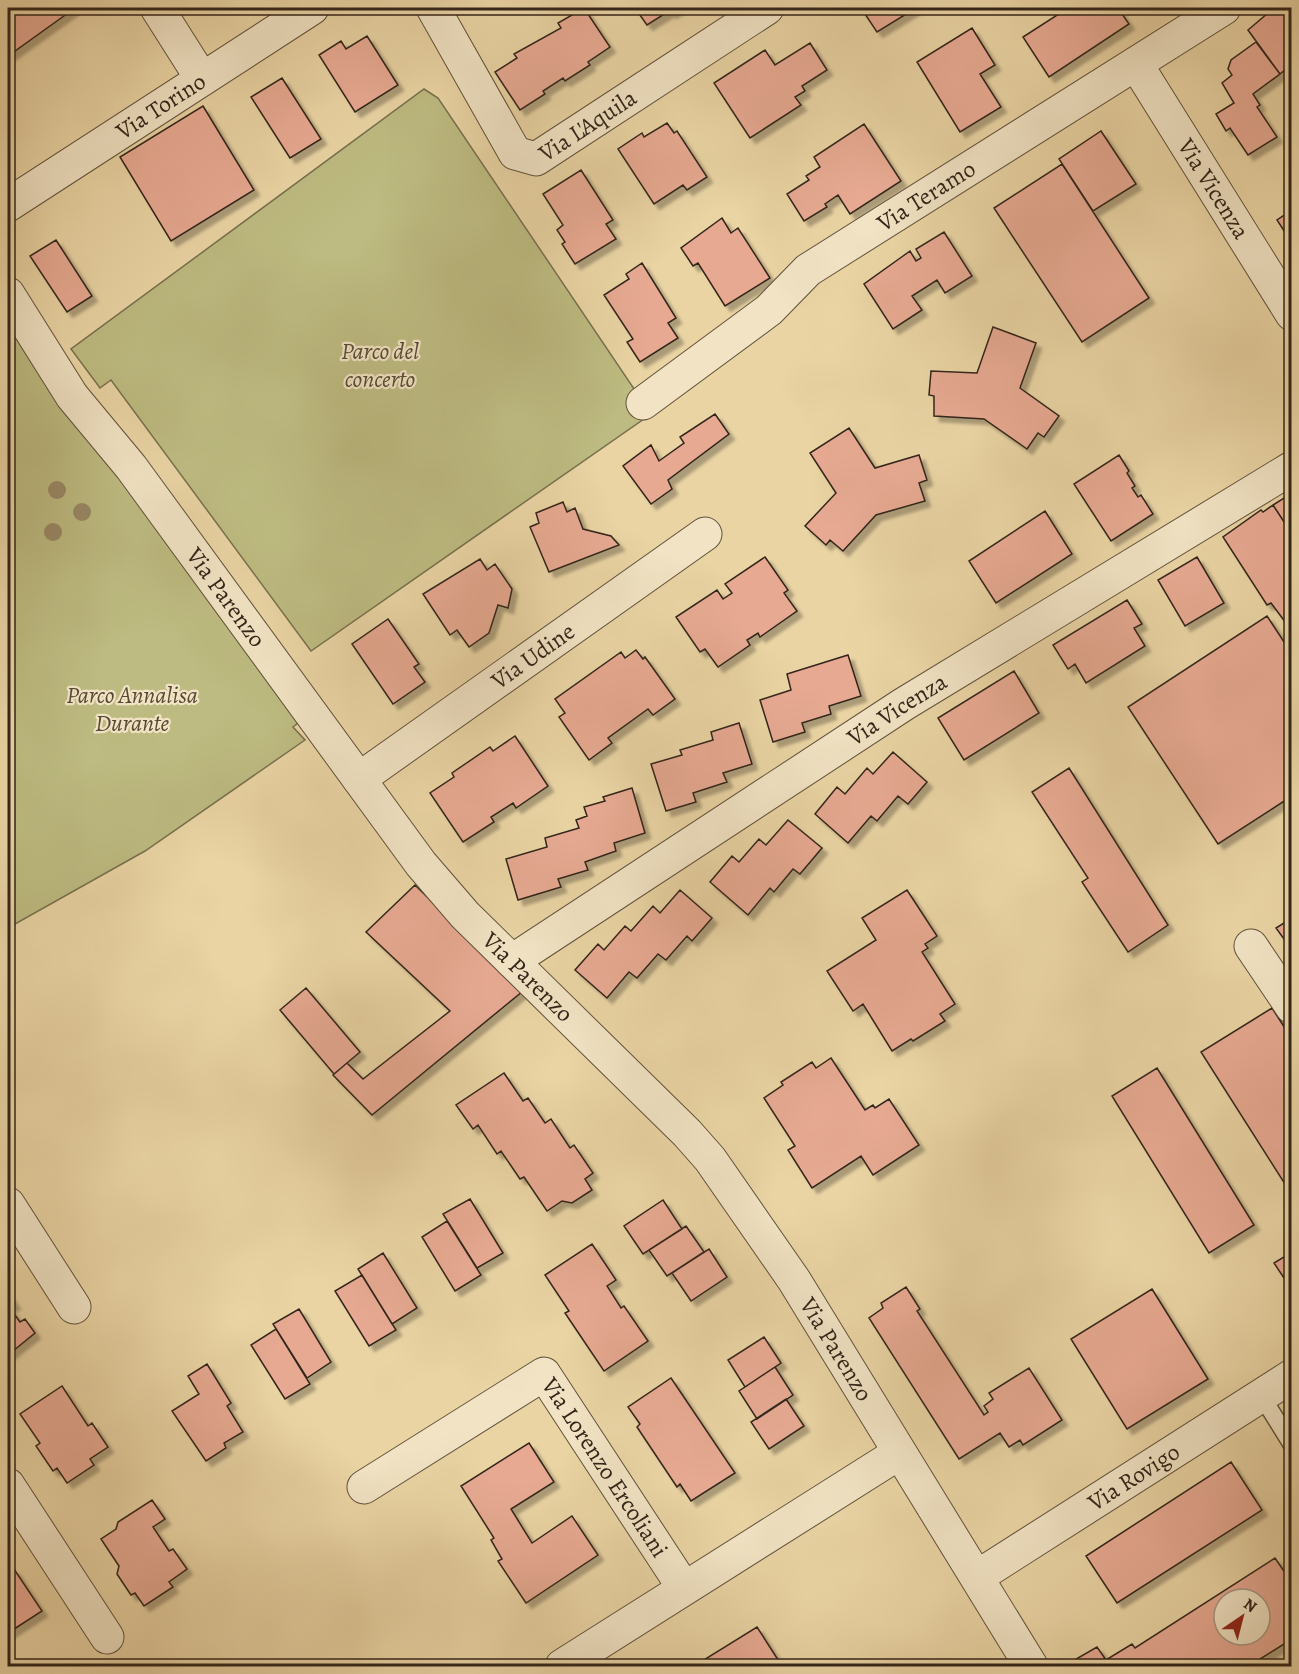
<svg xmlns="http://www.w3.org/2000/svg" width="1299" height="1674" font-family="Alegreya,serif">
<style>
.green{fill:#bdbb81;stroke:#78704e;stroke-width:1.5}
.building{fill:#e7a992;stroke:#33251a;stroke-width:1.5;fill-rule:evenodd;filter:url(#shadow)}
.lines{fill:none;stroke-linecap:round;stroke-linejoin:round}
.lane-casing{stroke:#61513c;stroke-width:19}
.street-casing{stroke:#61513c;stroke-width:35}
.lane{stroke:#f1e3c4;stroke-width:16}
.street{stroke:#f1e3c4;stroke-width:33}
.tree{fill:#986}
.labels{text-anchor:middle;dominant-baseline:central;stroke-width:4.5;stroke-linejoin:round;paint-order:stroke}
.street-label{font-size:24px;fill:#33251a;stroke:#f1e3c4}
.park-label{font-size:24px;font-style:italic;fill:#564a34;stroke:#f1e3c4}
</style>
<defs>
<filter id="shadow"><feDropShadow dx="5.5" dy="5.5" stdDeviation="1.5" flood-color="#0004"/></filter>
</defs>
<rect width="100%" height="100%" fill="#ead4a4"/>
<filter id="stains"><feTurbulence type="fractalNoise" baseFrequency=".00333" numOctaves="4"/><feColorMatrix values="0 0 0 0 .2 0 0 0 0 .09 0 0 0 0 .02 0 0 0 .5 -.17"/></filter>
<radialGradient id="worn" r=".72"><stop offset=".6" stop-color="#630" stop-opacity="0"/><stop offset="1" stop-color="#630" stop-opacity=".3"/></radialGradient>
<!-- green -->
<path class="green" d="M 424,89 L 438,98 L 651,414 L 311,651 L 111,380 L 100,388 L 71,349 Z
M 8,322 L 298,723 L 293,727 L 305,740 L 145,851 L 8,928 Z"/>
<!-- building -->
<path class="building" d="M 8,8 L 75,8 L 8,56 Z
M 584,8 L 610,47 L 588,62 L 590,65 L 565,81 L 563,78 L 543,91 L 545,94 L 520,110 L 495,72 L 517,58 L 514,54 L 561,28 L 558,23 Z
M 635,8 L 679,8 L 671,13 L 669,11 L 647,25 Z
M 861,8 L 916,8 L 877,32 Z
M 1068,8 L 1118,8 L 1129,24 L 1049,77 L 1023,37 Z
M 1274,8 L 1284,8 L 1292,16 L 1292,64 L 1280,74 L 1248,30 Z
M 972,28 L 995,65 L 980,74 L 1001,107 L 960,132 L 917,62 Z
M 367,36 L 398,85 L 355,112 L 319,55 L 341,41 L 346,49 Z
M 1256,42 L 1280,74 L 1253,94 L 1260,105 L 1257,107 L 1277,137 L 1248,155 L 1230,128 L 1226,131 L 1216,114 L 1234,103 L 1222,83 L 1232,75 L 1228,69 L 1231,60 Z
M 810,43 L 827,70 L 802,86 L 805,91 L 795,97 L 801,105 L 750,138 L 714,83 L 765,50 L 775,65 Z
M 282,78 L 321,139 L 290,158 L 251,97 Z
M 203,106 L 254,190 L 171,241 L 120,157 Z
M 667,123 L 674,133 L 677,131 L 707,177 L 687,190 L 683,185 L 654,204 L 618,149 L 642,133 L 644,137 Z
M 864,124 L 901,181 L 850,214 L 838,195 L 825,204 L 827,207 L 804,221 L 787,194 L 809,180 L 806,176 L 820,167 L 814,157 Z
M 1101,131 L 1136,184 L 1093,211 L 1059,159 Z
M 1062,164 L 1149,298 L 1082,342 L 994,208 Z
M 581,170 L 613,220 L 606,224 L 616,239 L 575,264 L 562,244 L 565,242 L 557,230 L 563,225 L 543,194 Z
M 1292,210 L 1292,243 L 1277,220 Z
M 722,218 L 731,233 L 738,228 L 770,278 L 725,306 L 698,263 L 693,266 L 681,248 Z
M 944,232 L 972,276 L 945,293 L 937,280 L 912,296 L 922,310 L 893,329 L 864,284 L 910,251 L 916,261 L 921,258 L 916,249 Z
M 56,240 L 92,296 L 67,312 L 30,256 Z
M 642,263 L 676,318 L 668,323 L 678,338 L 640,362 L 627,342 L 633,339 L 604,295 L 629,279 L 626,274 Z
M 993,327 L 1036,343 L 1020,388 L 1059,416 L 1044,437 L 1038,433 L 1027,449 L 984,419 L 934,416 L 934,396 L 929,395 L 931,371 L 977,373 Z
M 715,414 L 729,434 L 668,480 L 672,489 L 651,504 L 623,466 L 651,445 L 659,461 L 684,443 L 680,437 Z
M 849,428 L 875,468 L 919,455 L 927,480 L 919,483 L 925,501 L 876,515 L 843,551 L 830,540 L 826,545 L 805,526 L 836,493 L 810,453 Z
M 1119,455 L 1129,471 L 1127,473 L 1135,486 L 1132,488 L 1138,497 L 1141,495 L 1153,514 L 1111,541 L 1074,484 Z
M 1292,493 L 1292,534 L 1273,505 Z
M 563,502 L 567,512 L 575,508 L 583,529 L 611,536 L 619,545 L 549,572 L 530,527 L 539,523 L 536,513 Z
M 1273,505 L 1292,534 L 1292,631 L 1271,603 L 1267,605 L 1223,537 L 1261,510 L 1263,512 Z
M 1045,511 L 1072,554 L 996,603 L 969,561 Z
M 765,557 L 788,590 L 784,593 L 797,611 L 760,637 L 758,633 L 747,640 L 750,645 L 718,667 L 705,649 L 700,652 L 676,617 L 717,590 L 723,599 L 732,593 L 725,584 Z
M 1197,557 L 1224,603 L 1185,626 L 1158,580 Z
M 480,559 L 487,570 L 495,564 L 512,589 L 508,608 L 498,605 L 489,633 L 469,647 L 457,630 L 450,635 L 423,594 Z
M 1127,600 L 1142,624 L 1134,628 L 1145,646 L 1086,683 L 1075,664 L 1068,669 L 1053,645 Z
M 1267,616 L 1292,654 L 1292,796 L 1218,844 L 1128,707 Z
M 388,619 L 419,664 L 414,667 L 425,682 L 393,704 L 352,644 Z
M 636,650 L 643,659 L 645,657 L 675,699 L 653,715 L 648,709 L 608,738 L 612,743 L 589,760 L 559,717 L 565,713 L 555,699 L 621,652 L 625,658 Z
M 848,655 L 861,696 L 829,706 L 831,714 L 802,723 L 805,732 L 773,742 L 760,700 L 791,690 L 787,674 Z
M 1014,671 L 1039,713 L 964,760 L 938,718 Z
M 739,723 L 752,764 L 723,773 L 727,782 L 693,793 L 696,802 L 666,811 L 651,764 L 682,755 L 680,750 L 713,740 L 711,732 Z
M 515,736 L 548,786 L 516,808 L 513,803 L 491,817 L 494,822 L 463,842 L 430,793 L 454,777 L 452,773 L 490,747 L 493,751 Z
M 893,752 L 927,782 L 908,804 L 898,796 L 877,821 L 871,816 L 848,843 L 815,814 L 837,787 L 845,794 L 867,768 L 873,774 Z
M 1069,768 L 1168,925 L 1128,952 L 1082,882 L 1088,878 L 1032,792 Z
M 632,788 L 645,833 L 614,843 L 616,851 L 585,862 L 588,870 L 558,879 L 561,887 L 518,900 L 506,859 L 547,847 L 545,838 L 579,828 L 576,820 L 587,816 L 584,807 L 605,801 L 603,797 Z
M 788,820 L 822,848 L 800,874 L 793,869 L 774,892 L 770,888 L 748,915 L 710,882 L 732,856 L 739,862 L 759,839 L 766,845 Z
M 415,885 L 523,991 L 372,1115 L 333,1075 L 347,1063 L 363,1079 L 450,1011 L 366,932 Z
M 680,890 L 712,918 L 692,941 L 687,936 L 666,960 L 658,954 L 637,978 L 629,972 L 607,998 L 575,970 L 598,944 L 604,950 L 625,926 L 631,931 L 653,906 L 660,913 Z
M 907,890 L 937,936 L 925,944 L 928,948 L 922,952 L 955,1004 L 940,1014 L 945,1021 L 913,1041 L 911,1039 L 892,1051 L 863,1004 L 853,1011 L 827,971 L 876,940 L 862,918 Z
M 1292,918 L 1292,950 L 1276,928 Z
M 306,988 L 360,1052 L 334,1074 L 280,1010 Z
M 1272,1008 L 1292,1039 L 1292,1195 L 1201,1052 Z
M 831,1058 L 865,1110 L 873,1105 L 875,1108 L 889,1099 L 919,1145 L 873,1175 L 861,1156 L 812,1188 L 788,1150 L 795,1146 L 764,1098 L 783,1085 L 781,1082 L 812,1062 L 816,1068 Z
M 1157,1068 L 1254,1225 L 1209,1253 L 1112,1096 Z
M 504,1073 L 523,1101 L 528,1098 L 545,1123 L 551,1119 L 570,1148 L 574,1145 L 593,1173 L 585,1179 L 592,1190 L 572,1203 L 562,1201 L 547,1211 L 524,1177 L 520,1179 L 501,1151 L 497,1154 L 478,1125 L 473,1129 L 456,1105 Z
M 470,1199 L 503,1253 L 477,1268 L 443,1214 Z
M 663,1200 L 682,1229 L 643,1254 L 624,1226 Z
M 447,1221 L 481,1275 L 455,1291 L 422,1237 Z
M 686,1226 L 704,1252 L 667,1276 L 649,1250 Z
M 592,1244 L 616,1280 L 607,1286 L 621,1308 L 624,1306 L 648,1341 L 604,1371 L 565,1313 L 569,1311 L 545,1275 Z
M 709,1249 L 727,1277 L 691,1301 L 672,1273 Z
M 1292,1252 L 1292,1290 L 1274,1263 Z
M 383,1253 L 417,1308 L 392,1324 L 358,1269 Z
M 362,1275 L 396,1330 L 369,1346 L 335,1291 Z
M 906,1287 L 920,1309 L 917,1311 L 984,1415 L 988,1412 L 984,1406 L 993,1399 L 989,1393 L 1029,1368 L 1062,1420 L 1023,1445 L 1020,1440 L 1009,1447 L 1000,1433 L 959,1459 L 869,1318 L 883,1308 L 881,1303 Z
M 1152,1289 L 1208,1379 L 1127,1429 L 1071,1339 Z
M 8,1293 L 15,1304 L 9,1307 L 20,1322 L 25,1319 L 35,1333 L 8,1355 Z
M 299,1309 L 331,1362 L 307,1378 L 273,1324 Z
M 276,1329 L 310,1384 L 285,1399 L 251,1345 Z
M 764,1337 L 781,1363 L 745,1387 L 728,1360 Z
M 207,1364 L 231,1403 L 227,1406 L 243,1432 L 224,1443 L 226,1448 L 206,1461 L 172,1411 L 199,1394 L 188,1376 Z
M 775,1367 L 793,1395 L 757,1419 L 739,1391 Z
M 671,1378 L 735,1473 L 691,1501 L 680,1484 L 677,1487 L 637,1427 L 640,1424 L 628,1407 Z
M 62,1386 L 88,1426 L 92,1423 L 108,1447 L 90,1459 L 94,1465 L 67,1483 L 57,1468 L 53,1471 L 36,1446 L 40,1443 L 20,1414 Z
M 786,1399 L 804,1426 L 769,1449 L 751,1422 Z
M 529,1443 L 554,1482 L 511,1509 L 532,1543 L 572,1516 L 598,1555 L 526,1603 L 498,1561 L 502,1559 L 491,1540 L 494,1538 L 461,1486 Z
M 1231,1462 L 1262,1510 L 1117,1603 L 1086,1556 Z
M 152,1500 L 165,1519 L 153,1527 L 169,1551 L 173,1549 L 187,1569 L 169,1582 L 173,1587 L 144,1606 L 135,1593 L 131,1595 L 117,1574 L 119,1566 L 101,1539 L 116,1529 L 118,1522 Z
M 1275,1558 L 1292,1583 L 1292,1639 L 1249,1666 L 1064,1666 L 1097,1647 L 1106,1660 L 1132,1644 L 1135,1648 ZM 1224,1599 L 1260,1599 L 1260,1635 L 1224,1635 Z
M 14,1569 L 42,1611 L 8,1633 L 8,1573 Z
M 757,1627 L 782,1666 L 694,1666 Z"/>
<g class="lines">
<defs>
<path id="lane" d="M 1261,1395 L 1292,1445"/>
<g id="street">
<path d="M 157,8 L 202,79"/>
<path id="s1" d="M 433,8 L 515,153 L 536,159 L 767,8"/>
<path id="s2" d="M 1136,64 L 1292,314"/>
<path id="s3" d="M 8,205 L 312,8"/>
<path id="s4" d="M 8,294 L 72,396 L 131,467 L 421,864 L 465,915 L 687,1133 L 710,1159 L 794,1280 L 1031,1666"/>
<path id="s5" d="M 643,403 L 769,310 L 808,270 L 1224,8"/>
<path id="s6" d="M 359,779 L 705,534"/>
<path d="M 1251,946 L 1292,1007"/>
<path id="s7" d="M 512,961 L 904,704 L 1292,468"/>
<path d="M 8,1204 L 74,1307"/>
<path d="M 8,1485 L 107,1637"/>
<path id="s8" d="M 364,1487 L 544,1374 L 684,1588"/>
<path id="s9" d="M 977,1577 L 1292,1376"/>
<path d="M 562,1666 L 899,1453"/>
</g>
</defs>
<!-- lane casing -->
<use href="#lane" class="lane-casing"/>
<!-- street casing -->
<use href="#street" class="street-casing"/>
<!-- lane -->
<use href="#lane" class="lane"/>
<!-- street -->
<use href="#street" class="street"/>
</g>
<!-- trees -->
<g class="tree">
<circle cx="57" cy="490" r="9"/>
<circle cx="82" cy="512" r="9"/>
<circle cx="53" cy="532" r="9"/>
</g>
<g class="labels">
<!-- street labels -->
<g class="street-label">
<text stroke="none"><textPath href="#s3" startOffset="182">Via Torino</textPath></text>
<text stroke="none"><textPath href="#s1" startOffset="250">Via L'Aquila</textPath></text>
<text stroke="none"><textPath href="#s2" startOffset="147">Via Vicenza</textPath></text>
<text stroke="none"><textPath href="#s5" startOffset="352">Via Teramo</textPath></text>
<text stroke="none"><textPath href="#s4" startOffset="374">Via Parenzo</textPath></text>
<text stroke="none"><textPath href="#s6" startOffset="213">Via Udine</textPath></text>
<text stroke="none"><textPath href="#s7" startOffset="460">Via Vicenza</textPath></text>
<text stroke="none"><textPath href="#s4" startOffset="860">Via Parenzo</textPath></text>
<text stroke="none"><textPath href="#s4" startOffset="1346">Via Parenzo</textPath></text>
<text stroke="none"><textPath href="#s8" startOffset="324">Via Lorenzo Ercoliani</textPath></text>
<text stroke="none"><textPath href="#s9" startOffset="186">Via Rovigo</textPath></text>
</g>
<!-- park labels -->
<g class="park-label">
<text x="380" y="351">Parco del<tspan x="380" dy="28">concerto</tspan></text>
<text x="132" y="695">Parco Annalisa<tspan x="132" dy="28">Durante</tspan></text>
</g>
</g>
<!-- margin -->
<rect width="1299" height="1674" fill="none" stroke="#ead4a4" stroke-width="30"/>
<rect x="9" y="9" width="1281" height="1656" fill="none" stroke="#33251a" stroke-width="3"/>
<rect x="15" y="15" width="1269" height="1644" fill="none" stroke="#33251a" stroke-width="1.5"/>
<!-- north arrow -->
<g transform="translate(1242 1617) rotate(35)"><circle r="28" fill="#f1e3c4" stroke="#a59780" stroke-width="1.5"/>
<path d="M0-4.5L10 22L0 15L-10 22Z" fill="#8f2418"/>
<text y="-9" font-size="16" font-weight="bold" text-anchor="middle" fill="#33251a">N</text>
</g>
<rect width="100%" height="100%" filter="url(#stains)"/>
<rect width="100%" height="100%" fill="url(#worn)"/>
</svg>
